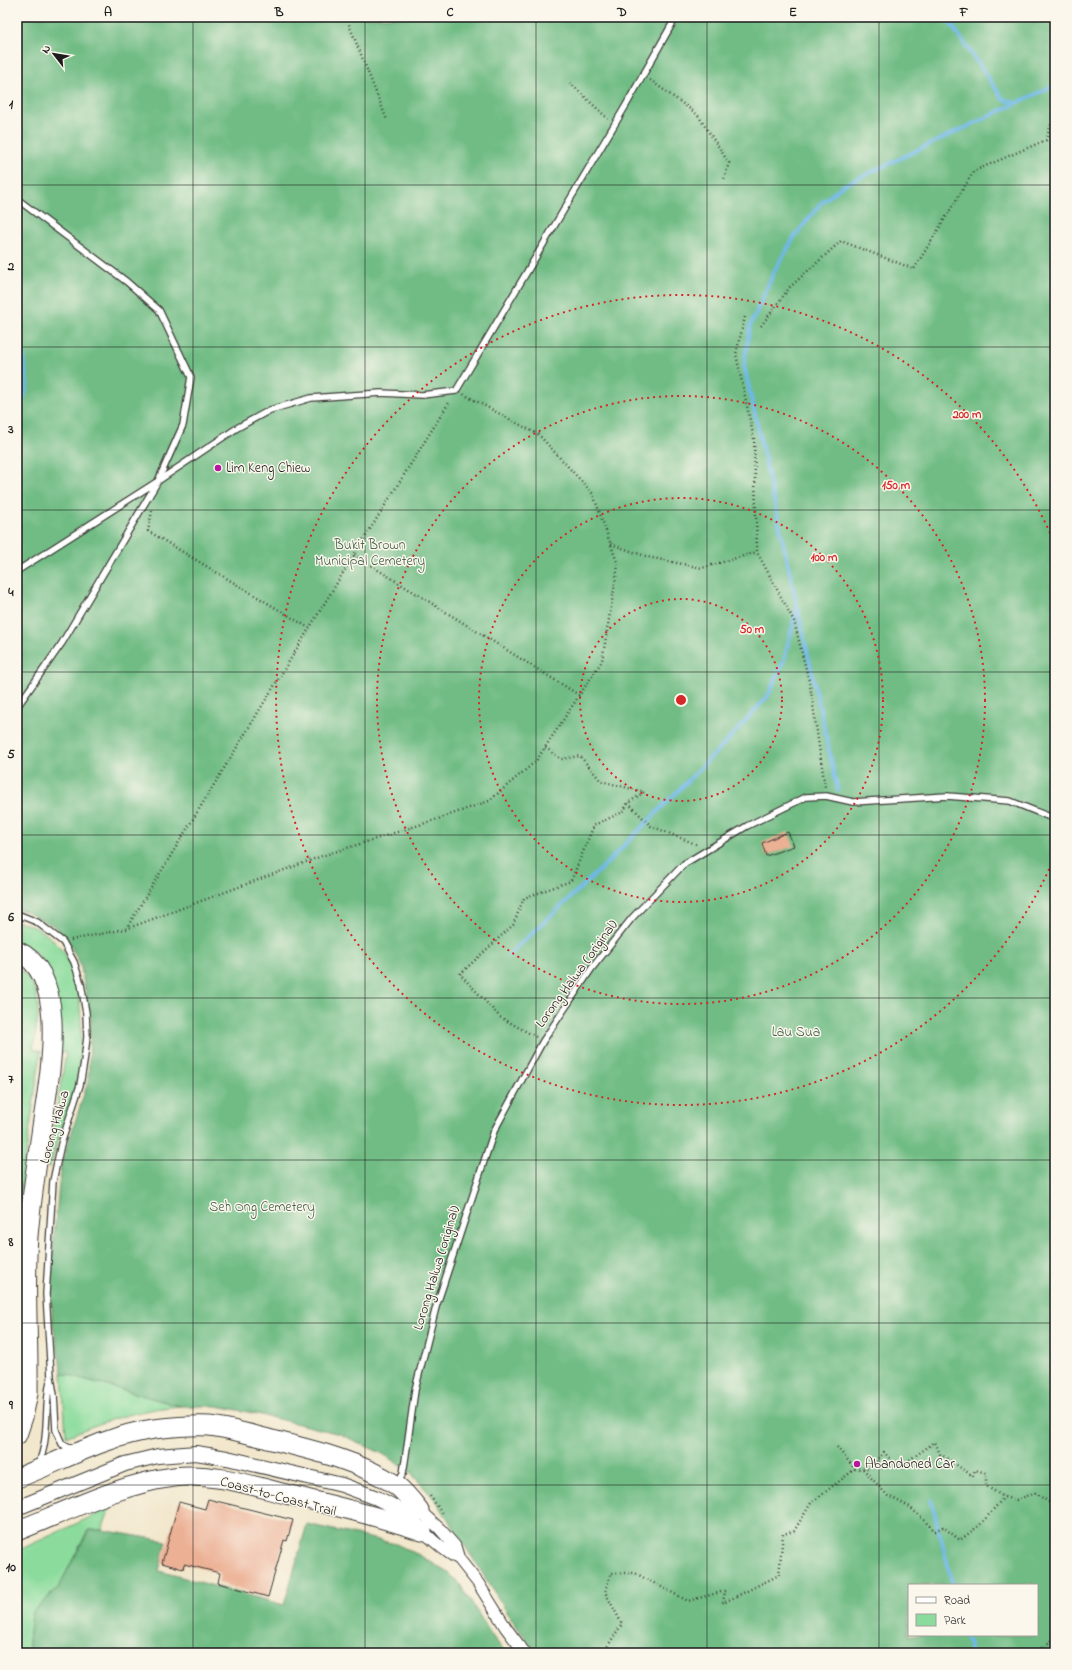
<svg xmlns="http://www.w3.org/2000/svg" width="1072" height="1670" font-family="'Indie Flower',sans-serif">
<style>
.green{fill:#8bdc9c;stroke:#547c5c}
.forest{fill:#70bc84;stroke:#466c50;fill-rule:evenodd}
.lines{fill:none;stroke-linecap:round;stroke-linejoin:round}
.stream{stroke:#6eb8e7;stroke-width:4}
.building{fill:#ecb094}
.service-casing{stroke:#3c3a36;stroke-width:8}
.minor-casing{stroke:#3c3a36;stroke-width:13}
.tertiary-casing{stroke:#3c3a36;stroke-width:16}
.trunk-casing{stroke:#3c3a36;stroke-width:21}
.path{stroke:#3c3a36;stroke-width:2.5;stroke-dasharray:1 3;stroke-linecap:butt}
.service{stroke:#fff;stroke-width:5.5}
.minor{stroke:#fff;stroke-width:11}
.tertiary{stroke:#fff;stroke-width:14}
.trunk{stroke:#fff;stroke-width:19}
.grid{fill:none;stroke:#1c1c1c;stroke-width:1;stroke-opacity:0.55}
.ring{fill:none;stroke:#d62828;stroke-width:2;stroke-dasharray:2 4}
.poi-dot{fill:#b5179e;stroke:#fbf7ec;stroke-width:1.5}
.labels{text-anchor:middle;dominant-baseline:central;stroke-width:3;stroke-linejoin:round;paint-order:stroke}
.poi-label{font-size:14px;fill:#1c1c1c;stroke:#fbf7ec;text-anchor:start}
.park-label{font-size:14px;fill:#435f49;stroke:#fbf7ec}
.street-label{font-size:14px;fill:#1c1c1c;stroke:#fbf7ec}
.centre{fill:#d62828;stroke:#fbf7ec;stroke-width:2}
.ring-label{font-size:12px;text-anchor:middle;font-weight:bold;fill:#d62828;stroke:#fbf7ec;stroke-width:3;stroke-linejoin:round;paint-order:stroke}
.neatline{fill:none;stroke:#1c1c1c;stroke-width:1.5}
.grid-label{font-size:13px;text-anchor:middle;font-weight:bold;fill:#1c1c1c}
</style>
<rect width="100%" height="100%" fill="#fbf7ec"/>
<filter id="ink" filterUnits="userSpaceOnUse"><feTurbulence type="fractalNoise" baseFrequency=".025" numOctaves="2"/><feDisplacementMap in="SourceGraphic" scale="8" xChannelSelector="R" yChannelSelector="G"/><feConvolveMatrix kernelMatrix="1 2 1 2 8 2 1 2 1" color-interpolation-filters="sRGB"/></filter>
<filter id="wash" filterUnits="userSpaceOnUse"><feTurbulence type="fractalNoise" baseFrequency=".012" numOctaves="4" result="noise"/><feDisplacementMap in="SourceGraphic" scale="16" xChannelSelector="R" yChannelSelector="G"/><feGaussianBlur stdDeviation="0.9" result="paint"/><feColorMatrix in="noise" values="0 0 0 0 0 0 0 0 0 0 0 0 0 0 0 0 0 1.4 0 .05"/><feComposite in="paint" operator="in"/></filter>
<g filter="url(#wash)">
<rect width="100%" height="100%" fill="#f2e7cc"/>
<!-- green -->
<path class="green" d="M 17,921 C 40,926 59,941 70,963 C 83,988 83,1046 78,1074 C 72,1105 58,1136 50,1167 L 47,1167 L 66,1053 L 59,1052 L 44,962 L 35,952 L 17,942 Z
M 17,967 C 46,989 38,1017 33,1049 L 41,1051 L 22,1182 L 17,1232 Z
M 62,1373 L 180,1406 C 140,1409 103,1421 66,1437 Z
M 110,1508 L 102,1530 L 88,1530 L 58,1588 L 32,1612 L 28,1653 L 17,1653 L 17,1551 Z"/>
<!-- forest -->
<path class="forest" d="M 17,17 L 1055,17 L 1055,1645 L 1044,1653 L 537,1653 L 514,1623 L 437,1502 L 410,1472 L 383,1454 L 340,1434 L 253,1413 L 217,1406 L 180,1406 L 62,1373 L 52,1319 L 51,1266 L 61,1165 L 88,1082 L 91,1021 L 80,963 L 70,945 L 54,926 L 22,910 L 17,910 ZM 909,1585 L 1037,1585 L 1037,1635 L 909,1635 Z
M 307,1524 L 396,1544 L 419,1555 L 449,1573 L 459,1583 L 493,1637 L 506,1653 L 28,1653 L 32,1612 L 58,1588 L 89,1530 L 102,1530 L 166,1541 L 159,1571 L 284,1605 Z"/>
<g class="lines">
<!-- stream -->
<path class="stream" d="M 946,17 L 1003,99 L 1015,103
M 17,339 L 23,350 L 27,386 L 17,420
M 838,791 L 744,365 L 750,326 L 775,270 L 795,236 L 820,204 L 842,186 L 1055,85
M 509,955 L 605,865 L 728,740 L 768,696 L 784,660 L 797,608
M 931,1500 L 953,1585
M 966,1635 L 971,1653"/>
</g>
<g id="blocks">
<!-- building -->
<path class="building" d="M 788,832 L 794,846 L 766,856 L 762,843 Z
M 208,1499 L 293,1520 L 287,1541 L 284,1540 L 268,1597 L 218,1583 L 220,1573 L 184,1564 L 183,1569 L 162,1563 L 179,1502 L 205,1509 Z"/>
</g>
</g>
<g filter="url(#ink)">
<use href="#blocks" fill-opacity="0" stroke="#3c3a36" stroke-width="1"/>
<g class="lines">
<defs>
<path id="service" d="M 17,199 L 127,282 L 159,310 L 191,377 L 183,425 L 158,481 L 62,643 L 17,707
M 17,571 L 158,481 L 237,428 L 270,410 L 311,398 L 381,393 L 422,395 L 456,391 L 625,107 L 676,17
M 17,914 L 37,922 L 63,942 L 74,962 L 81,984 L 86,1013 L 87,1037 L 84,1062 L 80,1085 L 61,1144 L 53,1181 L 46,1294 L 51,1377 L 54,1395 L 56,1430 L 62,1444 L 73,1450
M 38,1465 C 50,1439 44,1408 50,1381
M 398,1482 L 403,1473 L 405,1461 L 415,1390 L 436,1307 L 494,1131 L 543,1041 L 592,968 L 632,918 L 684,864 L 747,826 L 806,797 L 826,796 L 853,802 L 947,796 L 1010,801 L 1055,819"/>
<path id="minor" d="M 419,1510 L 440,1529 L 455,1546 L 459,1559 L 478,1583 L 506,1628 L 525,1653
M 422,1531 C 434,1540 445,1553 459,1559"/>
<path id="tertiary" d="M 17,1508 L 125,1464 L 158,1456 L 196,1453 L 227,1458 L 342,1485 L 377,1498 L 408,1514 L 422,1531"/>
<path id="trunk" d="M 17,951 C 73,975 47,1087 41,1134 C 36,1168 31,1202 28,1236 C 24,1288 29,1341 28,1393 L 23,1417 L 17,1435
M 17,1478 C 62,1461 105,1436 154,1429 C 171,1427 191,1425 209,1426 C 228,1428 249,1434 268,1439 C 312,1450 357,1460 396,1485 C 405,1492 412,1501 419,1510
M 17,1531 C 65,1512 123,1483 174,1477 C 213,1472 253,1486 290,1495 C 335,1506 379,1516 422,1531"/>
</defs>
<!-- service casing -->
<use href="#service" class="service-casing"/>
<!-- minor casing -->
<use href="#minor" class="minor-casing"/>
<!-- tertiary casing -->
<use href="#tertiary" class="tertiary-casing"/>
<!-- trunk casing -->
<use href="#trunk" class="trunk-casing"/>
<!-- path -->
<path class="path" d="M 346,17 L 387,120
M 650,80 L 697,114 L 729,163 L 724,179
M 570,83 L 608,119
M 745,317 L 736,354 L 754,439 L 757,552 L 794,621 L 810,685 L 825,787
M 761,326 L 790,287 L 841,241 L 914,269 L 974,171 L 1046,140 L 1052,122 L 1055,121
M 152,511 L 148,531 L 309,628
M 611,544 L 648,557 L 702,568 L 757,552
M 354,555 L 579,695
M 628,803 L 651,826 L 698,845
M 126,929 L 354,555 L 450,401
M 71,940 L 126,929 L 322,856 L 438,819 L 489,801 L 536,761 L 602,661 L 618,565 L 593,494 L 539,435 L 463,394
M 536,1037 L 500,1017 L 460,974 L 513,925 L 524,898 L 571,881 L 594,825 L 623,812 L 628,803 L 644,792 L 601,781 L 580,756 L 561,759 L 545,747
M 837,1447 L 855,1469 L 870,1468 L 884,1452 L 898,1468 L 935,1442 L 940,1454 L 973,1476 L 975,1470 L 986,1473 L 986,1486 L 1004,1497 L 1016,1500 L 1035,1493 L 1055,1506
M 863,1469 L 888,1496 L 910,1507 L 935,1531 L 943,1527 L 960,1540 L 980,1525 L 1004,1497
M 430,1496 L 443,1514
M 603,1653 L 622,1624 L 605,1592 L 611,1573 L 635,1573 L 688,1601 L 725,1591 L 723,1603 L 779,1575 L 783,1534 L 794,1531 L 811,1503 L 855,1469
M 1035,1653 L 1055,1638"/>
<!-- service -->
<use href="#service" class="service"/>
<!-- minor -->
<use href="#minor" class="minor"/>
<!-- tertiary -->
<use href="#tertiary" class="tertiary"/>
<!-- trunk -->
<use href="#trunk" class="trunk"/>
</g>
</g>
<!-- grid -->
<path class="grid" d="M 193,17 L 193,1653M 365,17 L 365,1653M 536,17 L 536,1653M 707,17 L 707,1653M 879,17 L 879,1653M 17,185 L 1055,185M 17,347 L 1055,347M 17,510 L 1055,510M 17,672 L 1055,672M 17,835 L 1055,835M 17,998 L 1055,998M 17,1160 L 1055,1160M 17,1323 L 1055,1323M 17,1485 L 1055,1485"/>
<!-- distance rings -->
<g class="ring">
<circle cx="681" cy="700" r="101"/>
<circle cx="681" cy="700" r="202"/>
<circle cx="681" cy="700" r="304"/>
<path d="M1054 858A405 405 0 1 1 1054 542"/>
</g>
<!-- markers -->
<g class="poi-dot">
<circle cx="218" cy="468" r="4"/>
<circle cx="857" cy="1464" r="4"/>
</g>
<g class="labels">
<!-- poi labels -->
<g class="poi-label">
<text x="226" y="468">Lim Keng Chiew</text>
<text x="865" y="1464">Abandoned Car</text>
</g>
<!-- park labels -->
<g class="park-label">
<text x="370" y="545">Bukit Brown<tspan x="370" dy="16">Municipal Cemetery</tspan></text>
<text x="796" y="1032">Lau Sua</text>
<text x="262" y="1207">Seh Ong Cemetery</text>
</g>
<!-- street labels -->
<g class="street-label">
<text transform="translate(577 974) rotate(-54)">Lorong Halwa (original)</text>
<text transform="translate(55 1127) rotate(-74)">Lorong Halwa</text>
<text transform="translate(437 1268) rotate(-73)">Lorong Halwa (original)</text>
<text transform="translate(278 1497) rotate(15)">Coast-to-Coast Trail</text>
</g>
</g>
<circle cx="681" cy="700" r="6" class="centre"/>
<g class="ring-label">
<text x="967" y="418">200 m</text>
<text x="896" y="489">150 m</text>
<text x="824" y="561">100 m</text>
<text x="752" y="633">50 m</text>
</g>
<!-- margin -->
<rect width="1072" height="1670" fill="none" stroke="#fbf7ec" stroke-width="44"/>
<!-- legend -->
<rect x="908" y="1584" width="130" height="52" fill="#fbf7ec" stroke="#a29f99"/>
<rect x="916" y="1597" width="20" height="6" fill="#ffffff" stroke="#a29f99"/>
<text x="944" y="1604" font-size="12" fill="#1c1c1c">Road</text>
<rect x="916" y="1614" width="20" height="12" fill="#8bdc9c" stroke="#a29f99"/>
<text x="944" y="1624" font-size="12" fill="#1c1c1c">Park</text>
<!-- north arrow -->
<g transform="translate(54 54) rotate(301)" stroke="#fbf7ec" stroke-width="3" paint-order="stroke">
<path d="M0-3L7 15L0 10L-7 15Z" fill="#1c1c1c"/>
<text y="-6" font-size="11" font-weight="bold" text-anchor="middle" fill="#1c1c1c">N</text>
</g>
<rect x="22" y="22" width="1028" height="1626" class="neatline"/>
<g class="grid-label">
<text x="108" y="16">A</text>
<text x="279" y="16">B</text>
<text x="450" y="16">C</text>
<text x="622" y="16">D</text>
<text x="793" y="16">E</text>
<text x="964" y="16">F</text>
<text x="11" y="108">1</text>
<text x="11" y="270">2</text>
<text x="11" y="433">3</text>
<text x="11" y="596">4</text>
<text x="11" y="758">5</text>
<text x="11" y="921">6</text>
<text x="11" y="1083">7</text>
<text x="11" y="1246">8</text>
<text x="11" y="1409">9</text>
<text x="11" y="1571">10</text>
</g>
</svg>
